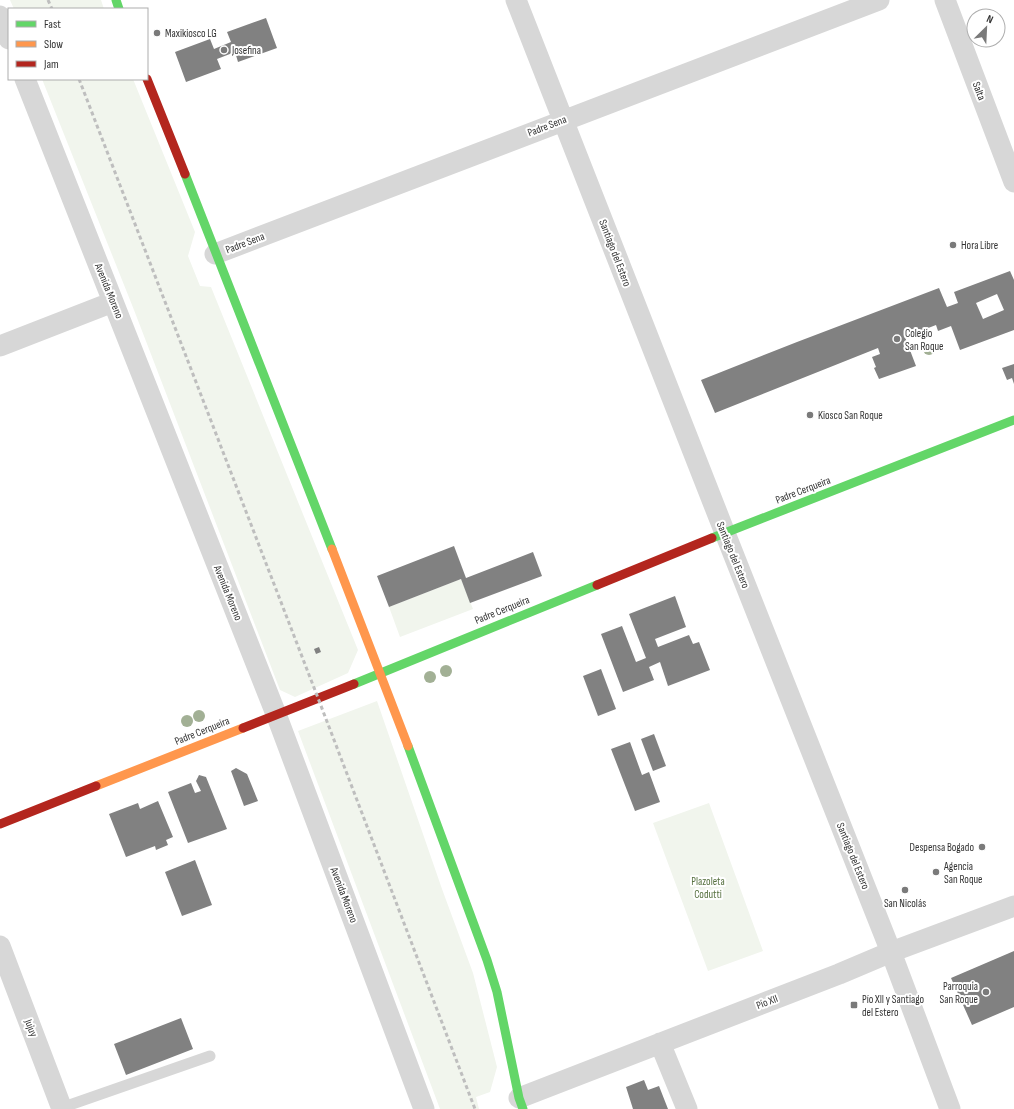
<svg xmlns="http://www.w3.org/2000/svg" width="1014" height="1109" font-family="'Sofia Sans Condensed',sans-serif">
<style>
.green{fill:#f1f5ed}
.building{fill:#818181;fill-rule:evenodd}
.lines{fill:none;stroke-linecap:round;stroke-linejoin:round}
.lane{stroke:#d7d7d7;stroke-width:11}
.street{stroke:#d7d7d7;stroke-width:21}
.fast{stroke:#63d668;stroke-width:9}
.slow{stroke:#ff974d;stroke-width:9}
.jam{stroke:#b3261e;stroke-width:9}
.rail{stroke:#bebebe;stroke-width:3;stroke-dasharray:4 3;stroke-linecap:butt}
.tree{fill:#a2b095}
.poi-dot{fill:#7a7a7a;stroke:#fff;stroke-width:1.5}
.labels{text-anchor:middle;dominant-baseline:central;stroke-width:4;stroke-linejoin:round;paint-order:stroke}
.poi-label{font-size:11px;fill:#333;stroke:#fff;text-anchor:start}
.street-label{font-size:11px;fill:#333;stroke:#fff}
.park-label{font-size:11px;fill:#56703f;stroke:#fff}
</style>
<rect width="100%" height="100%" fill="#fff"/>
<!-- green -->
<path class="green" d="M 10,0 L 101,0 L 104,9 L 14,9 Z
M 42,79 L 133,79 L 195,232 L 188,256 L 200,286 L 211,287 L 358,650 L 348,673 L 295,697 L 280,690 L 134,310 Z
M 461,579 L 473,609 L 400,637 L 389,607 Z
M 377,701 L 442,889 L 473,973 L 497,1067 L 490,1092 L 476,1097 L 479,1109 L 440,1109 L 298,731 Z
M 709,803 L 763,951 L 708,971 L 653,823 Z"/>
<!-- building -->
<path class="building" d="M 266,18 L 277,48 L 238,62 L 235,52 L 217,59 L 221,69 L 186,82 L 175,52 L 210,39 L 214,49 L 231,42 L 227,32 Z
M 1010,271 L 1014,280 L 1014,330 L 960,350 L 951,326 L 938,331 L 936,325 L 905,337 L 916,366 L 879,379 L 874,368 L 876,367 L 872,357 L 880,354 L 878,348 L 715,413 L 701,380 L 797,342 L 939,288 L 947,307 L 958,303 L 954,292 ZM 997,294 L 1004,310 L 983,319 L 976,303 Z
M 1014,364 L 1014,384 L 1012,378 L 1007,380 L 1002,368 Z
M 454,546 L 466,578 L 533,552 L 542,576 L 470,603 L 461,579 L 389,607 L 377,576 Z
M 675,596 L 686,627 L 655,639 L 658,647 L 689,635 L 693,644 L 699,642 L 710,670 L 668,686 L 660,662 L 649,667 L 654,680 L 623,692 L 601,634 L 622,626 L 636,662 L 646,658 L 629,614 Z
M 319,647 L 321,652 L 316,654 L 314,649 Z
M 601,669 L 616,709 L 598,716 L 583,676 Z
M 654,734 L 666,766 L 653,771 L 641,739 Z
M 630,742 L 642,775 L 649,772 L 660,802 L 635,811 L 611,749 Z
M 236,768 L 247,774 L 258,801 L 244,806 L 231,771 Z
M 199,775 L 206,777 L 227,829 L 188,843 L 168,792 L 191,783 L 195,793 L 201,791 L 196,781 Z
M 158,801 L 173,837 L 166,840 L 168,845 L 156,850 L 155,846 L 126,857 L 109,814 L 138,803 L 140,809 Z
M 195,860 L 212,905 L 182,916 L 165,872 Z
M 1014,951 L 1014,1007 L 972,1025 L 951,978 Z
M 181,1018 L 193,1049 L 126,1075 L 114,1044 Z
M 644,1080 L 648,1090 L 659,1086 L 668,1109 L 633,1109 L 626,1087 Z"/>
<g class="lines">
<!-- lane -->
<path class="lane" d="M 61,1108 L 210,1056"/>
<!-- street -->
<path class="street" d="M 516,0 L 725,533 L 891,952 L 950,1109
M 945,0 L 1014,182
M 0,16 L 9,39
M 25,79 L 276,714 L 424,1109
M 215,254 L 879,0
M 0,346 L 113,302
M 0,946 L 62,1109
M 660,1043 L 687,1109
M 519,1098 L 839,974 L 891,952 L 1014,906"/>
<!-- fast -->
<path class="fast" d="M 116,0 L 119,9
M 185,174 L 332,549
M 712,538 L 1014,420
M 354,684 L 597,585
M 408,746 L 487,960 L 497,992 L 519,1098 L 523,1109"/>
<!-- slow -->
<path class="slow" d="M 332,549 L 408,746
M 96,786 L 243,728"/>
<!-- jam -->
<path class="jam" d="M 147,79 L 185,174
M 597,585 L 712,538
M 243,728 L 354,684
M 0,824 L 96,786"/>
<!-- rail -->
<path class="rail" d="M 48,0 L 52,9
M 79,79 L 318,698 L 475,1109"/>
</g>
<!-- trees -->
<g class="tree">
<circle cx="929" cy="349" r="6"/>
<circle cx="446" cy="671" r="6"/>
<circle cx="430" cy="677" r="6"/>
<circle cx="199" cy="716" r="6"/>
<circle cx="187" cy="721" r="6"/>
</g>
<!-- markers -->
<g class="poi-dot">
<circle cx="157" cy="33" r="4"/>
<circle cx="224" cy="50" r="4"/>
<circle cx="953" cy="245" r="4"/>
<circle cx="897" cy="339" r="4"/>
<circle cx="810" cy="415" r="4"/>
<circle cx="982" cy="847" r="4"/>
<circle cx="936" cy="872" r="4"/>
<circle cx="905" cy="890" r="4"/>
<circle cx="986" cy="992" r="4"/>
<rect x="850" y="1001" width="8" height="8" rx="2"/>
</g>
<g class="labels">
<!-- poi labels -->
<g class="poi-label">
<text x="165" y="33">Maxikiosco LG</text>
<text x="232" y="50">Josefina</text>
<text x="961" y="245">Hora Libre</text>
<text x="905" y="333">Colegio<tspan x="905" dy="13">San Roque</tspan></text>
<text x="818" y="415">Kiosco San Roque</text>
<text x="974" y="847" text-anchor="end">Despensa Bogado</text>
<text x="944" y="866">Agencia<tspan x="944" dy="13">San Roque</tspan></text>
<text x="905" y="903" text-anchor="middle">San Nicolás</text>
<text x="978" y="986" text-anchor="end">Parroquia<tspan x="978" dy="13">San Roque</tspan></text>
<text x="862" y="999">Pío XII y Santiago<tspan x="862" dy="13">del Estero</tspan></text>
</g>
<!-- street labels -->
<g class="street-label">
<text transform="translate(979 91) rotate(69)">Salta</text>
<text transform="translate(547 126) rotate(-21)">Padre Sena</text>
<text transform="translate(245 243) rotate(-21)">Padre Sena</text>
<text transform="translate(615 253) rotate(69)">Santiago del Estero</text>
<text transform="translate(109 291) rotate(68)">Avenida Moreno</text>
<text transform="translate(803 490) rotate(-21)">Padre Cerqueira</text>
<text transform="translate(733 555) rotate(68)">Santiago del Estero</text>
<text transform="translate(228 593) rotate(68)">Avenida Moreno</text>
<text transform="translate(502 610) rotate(-22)">Padre Cerqueira</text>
<text transform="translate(202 731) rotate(-22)">Padre Cerqueira</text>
<text transform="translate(853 856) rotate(68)">Santiago del Estero</text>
<text transform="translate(344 895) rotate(69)">Avenida Moreno</text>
<text transform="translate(767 1002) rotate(-21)">Pío XII</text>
<text transform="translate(31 1028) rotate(69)">Jujuy</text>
</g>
<!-- park labels -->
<g class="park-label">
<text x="708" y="881">Plazoleta<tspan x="708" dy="13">Codutti</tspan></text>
</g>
</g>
<!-- legend -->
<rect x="8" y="8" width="140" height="72" fill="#ffffff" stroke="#adadad"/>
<rect x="16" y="21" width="20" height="6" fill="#63d668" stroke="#adadad"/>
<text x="44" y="28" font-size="12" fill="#333333">Fast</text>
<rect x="16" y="41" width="20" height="6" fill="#ff974d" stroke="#adadad"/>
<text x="44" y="48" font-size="12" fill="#333333">Slow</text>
<rect x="16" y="61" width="20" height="6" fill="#b3261e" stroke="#adadad"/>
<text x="44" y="68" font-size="12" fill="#333333">Jam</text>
<!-- north arrow -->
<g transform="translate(986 28) rotate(24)"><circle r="19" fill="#ffffff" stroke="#adadad"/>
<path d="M0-3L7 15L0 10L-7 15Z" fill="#7a7a7a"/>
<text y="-6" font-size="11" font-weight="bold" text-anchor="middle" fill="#333333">N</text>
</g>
</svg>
